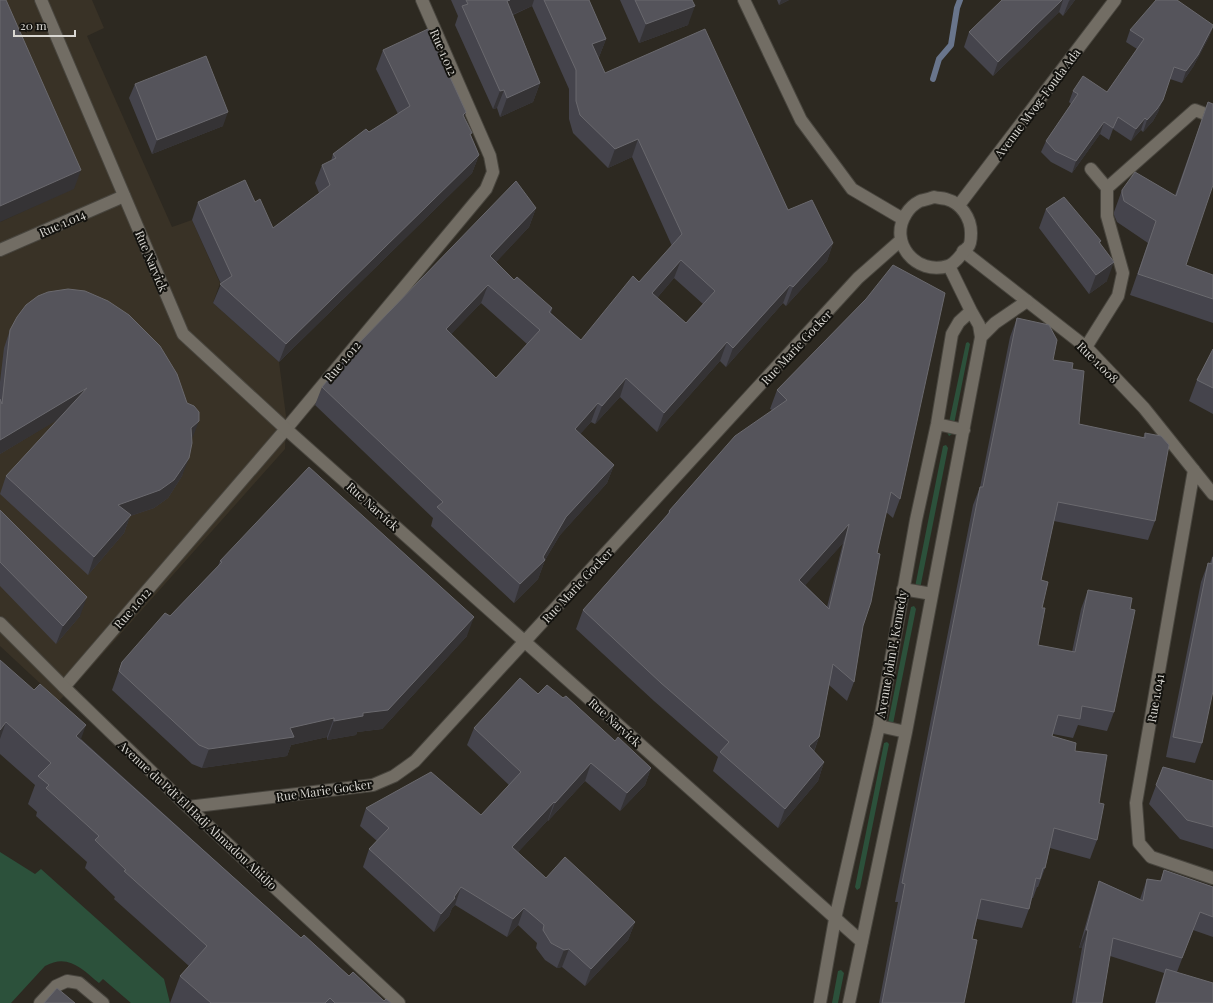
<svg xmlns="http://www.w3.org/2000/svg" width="1213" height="1003" font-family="'Playfair Display',serif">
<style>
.built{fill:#393226}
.green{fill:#2c513b}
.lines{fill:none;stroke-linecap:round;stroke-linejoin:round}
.stream{stroke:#69758c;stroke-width:6}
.street-casing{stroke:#48453e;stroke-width:14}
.secondary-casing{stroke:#48453e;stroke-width:14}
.street{stroke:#726d64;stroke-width:12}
.secondary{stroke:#726d64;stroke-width:12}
.wall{fill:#45444c;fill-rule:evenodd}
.shaded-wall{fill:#353335}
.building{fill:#55545b;stroke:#6a696e;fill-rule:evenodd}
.labels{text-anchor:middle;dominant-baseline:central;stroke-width:4;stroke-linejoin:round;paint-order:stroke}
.street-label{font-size:12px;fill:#dad8d3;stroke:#13120e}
</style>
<rect width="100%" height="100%" fill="#2d2921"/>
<!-- built -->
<path class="built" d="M 0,0 L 92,0 L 104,28 L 87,36 L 172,227 L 192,220 L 220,283 L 213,303 L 279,362 L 286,416 L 285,449 L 83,676 L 59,701 L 0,646 L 0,222 L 74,188 L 0,26 Z"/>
<!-- green -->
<path class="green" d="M 968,342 L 970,344 L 952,434 L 949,436 L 947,432 L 966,343 Z
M 946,445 L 948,448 L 919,594 L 914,592 L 943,446 Z
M 914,606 L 916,609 L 892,729 L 887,728 L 911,607 Z
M 887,742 L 889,744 L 860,888 L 857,890 L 855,887 L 884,743 Z
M 0,852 L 35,874 L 41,869 L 164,979 L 170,1003 L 131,1003 L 103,979 L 99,983 C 82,969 68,953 45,966 L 11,1003 L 0,1003 Z
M 841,970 L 844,973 L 838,1003 L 832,1003 L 838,971 Z"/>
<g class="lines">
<!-- stream -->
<path class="stream" d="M 933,79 L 939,59 L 951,45 L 957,8 L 960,0"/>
<defs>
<path id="street" d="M 1091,169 L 1107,188
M 0,250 L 124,196
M 963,251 L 1086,347 L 1144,408 L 1213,494
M 1086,347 L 1118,296 L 1123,273 L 1107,216 L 1107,188 L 1195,110 L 1213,117
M 1194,470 L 1136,803 L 1139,843 L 1151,857 L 1213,878
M 64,687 L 286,429 L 486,189 L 493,172 L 490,156 L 422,0
M 40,1003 L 56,986 L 67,981 L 79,983 L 103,1003"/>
<path id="secondary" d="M 41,0 L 183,334 L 286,429 L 862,942
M 744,0 L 801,120 L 852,189 L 903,219
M 934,197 C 938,198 942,198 946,199 C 961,203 971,218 971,233 C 971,237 971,244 968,247 C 961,253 957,263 948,266 C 916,276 888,242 906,214 C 909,209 914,204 920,201 C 924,200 929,199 934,197 Z
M 959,205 L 1115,0
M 981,337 L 995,323 L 1027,301
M 937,424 L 964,430
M 903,589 L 932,594
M 0,623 L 64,687 L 188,807 L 399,1003
M 879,726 L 906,732
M 188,807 L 373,785 L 394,776 L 415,761 L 858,278 L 901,240
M 820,1003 L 835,919 L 879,726 L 916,520 L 937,424 L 952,334 L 959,322 L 971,311
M 849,1003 L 906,732 L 981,337 L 979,325 L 971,311 L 949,266"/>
</defs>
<!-- street casing -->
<use href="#street" class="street-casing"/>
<!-- secondary casing -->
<use href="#secondary" class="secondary-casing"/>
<!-- street -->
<use href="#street" class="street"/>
<!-- secondary -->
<use href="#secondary" class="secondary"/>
</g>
<!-- wall -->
<path class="wall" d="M 451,0 L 589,0 L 606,39 L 599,57 L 598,58 L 605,73 L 788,210 L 833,243 L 827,261 L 786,306 L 783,303 L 726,367 L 720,361 L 657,432 L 620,397 L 595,424 L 591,422 L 580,434 L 614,465 L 607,483 L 560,535 L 545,560 L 538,579 L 514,603 L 431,526 L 433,518 L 315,405 L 322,387 L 536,208 L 529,227 L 496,262 L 514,280 L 552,308 L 551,313 L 581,340 L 639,282 L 672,246 L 632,157 L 608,168 L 573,133 L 569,119 L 569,89 L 532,6 L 513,15 L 540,83 L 533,102 L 500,117 L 497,108 L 493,109 L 455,25 L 458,16 ZM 674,278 L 703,304 L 686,323 L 657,298 ZM 481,303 L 527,344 L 496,378 L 451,334 Z
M 620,0 L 692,0 L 688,25 L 639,43 Z
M 777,0 L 789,0 L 779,5 Z
M 1002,0 L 1075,0 L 1063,16 L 1059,12 L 993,76 L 964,47 L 969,32 Z
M 1213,27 L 1209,37 L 1193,67 L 1182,83 L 1170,79 L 1158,112 L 1153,121 L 1143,132 L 1141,130 L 1131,141 L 1113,129 L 1109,140 L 1100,134 L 1072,173 L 1051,162 L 1041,152 L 1046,141 L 1071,104 L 1069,102 L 1073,91 L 1107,92 L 1137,49 L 1126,42 L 1130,30 Z
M 383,50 L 464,118 L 471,136 L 479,155 L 472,173 L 279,362 L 213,303 L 221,284 L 192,220 L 198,202 L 255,202 L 273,228 L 319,193 L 315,183 L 322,165 L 331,161 L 333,154 L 369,132 L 398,114 L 376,69 Z
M 135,84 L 223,126 L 152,154 L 129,98 Z
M 1208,102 L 1186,265 L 1213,275 L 1213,323 L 1130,295 L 1148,243 L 1117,222 L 1114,215 L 1114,212 L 1122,190 L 1175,195 Z
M 1046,209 L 1101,241 L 1100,243 L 1107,281 L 1089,294 L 1039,228 Z
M 1017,318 L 1053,360 L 1072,369 L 1079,424 L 1143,438 L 1145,433 L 1155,521 L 1148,540 L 1054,521 L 1041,580 L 1042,608 L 1038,645 L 1072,652 L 1081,609 L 1088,590 L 1114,712 L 1107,731 L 1078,725 L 1073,738 L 1053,734 L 1052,736 L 1075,751 L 1099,803 L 1097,840 L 1090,859 L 1050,848 L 1045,868 L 1038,887 L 1037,887 L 1033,898 L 1032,898 L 1029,909 L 1022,928 L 977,919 L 972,939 L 964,1003 L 879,1003 L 898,902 L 895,902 L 973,505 L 980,487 L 1010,337 Z
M 10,330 L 192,439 L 182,476 L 168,498 L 154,508 L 130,516 L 124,533 L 88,575 L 0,494 L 6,476 L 58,419 L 0,454 L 0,382 L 4,348 Z
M 1213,349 L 1213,414 L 1189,401 L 1197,380 Z
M 777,390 L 900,499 L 893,518 L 886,512 L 877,553 L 863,626 L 854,682 L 847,701 L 829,685 L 819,737 L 814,752 L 824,762 L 818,781 L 778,828 L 713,771 L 718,757 L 654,701 L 576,629 L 583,610 L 667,515 L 669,511 L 772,410 L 770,409 ZM 843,543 L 827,607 L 805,585 Z
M 0,510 L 80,616 L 56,644 L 0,586 Z
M 1213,555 L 1202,743 L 1195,763 L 1166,757 L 1201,582 L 1208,563 L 1210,563 Z
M 220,561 L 467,636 L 382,729 L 357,732 L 356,735 L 327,740 L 327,737 L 291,745 L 287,756 L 202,768 L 192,764 L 112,690 L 122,662 L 170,616 L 218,566 Z
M 0,660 L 81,739 L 301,938 L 349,976 L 384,1001 L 391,1003 L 170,1003 L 180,976 L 189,966 L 114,899 L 115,897 L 85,868 L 87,862 L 36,816 L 37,812 L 28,804 L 35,785 L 0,754 Z
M 538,694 L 615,741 L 651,768 L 645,785 L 620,811 L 585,781 L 548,821 L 548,820 L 518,852 L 546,878 L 635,922 L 628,940 L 585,986 L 562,967 L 557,968 L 545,960 L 536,948 L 537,943 L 518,925 L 507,937 L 455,905 L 452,908 L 449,916 L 434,932 L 363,867 L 369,849 L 377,841 L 360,826 L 366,808 L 481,815 L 509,785 L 467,745 L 474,728 Z
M 1163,767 L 1213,781 L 1213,849 L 1180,839 L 1149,804 Z
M 1164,870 L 1213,887 L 1213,937 L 1193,930 L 1177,972 L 1213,1003 L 1155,1003 L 1164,973 L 1110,956 L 1102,1003 L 1072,1003 L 1082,948 L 1079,948 L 1093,899 L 1099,881 L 1140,899 L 1147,879 L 1160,881 Z"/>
<!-- shaded-wall -->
<path class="shaded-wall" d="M 510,0 L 534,0 L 532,6 L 500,20 L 507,1 Z
M 781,0 L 789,0 L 779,5 Z
M 1062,0 L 1063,0 L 1059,12 L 993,76 L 998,62 Z
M 1070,0 L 1075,0 L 1063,16 L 1069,1 Z
M 695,6 L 688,25 L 639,43 L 646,24 Z
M 1213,26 L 1209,37 L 1193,67 L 1182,83 L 1186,71 Z
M 606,39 L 599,57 L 585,62 L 592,44 Z
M 540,83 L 533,102 L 500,117 L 507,98 Z
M 504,90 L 497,108 L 493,109 L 500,91 Z
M 1163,100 L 1158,112 L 1153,121 L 1143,132 L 1147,120 Z
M 228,112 L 223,126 L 152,154 L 157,140 Z
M 466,112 L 460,131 L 463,115 Z
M 1145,118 L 1141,130 L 1131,141 L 1136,129 Z
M 1104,122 L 1100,134 L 1072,173 L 1076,161 Z
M 638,139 L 632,157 L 608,168 L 615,149 Z
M 479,155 L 472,173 L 279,362 L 286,344 Z
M 81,170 L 74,189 L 0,222 L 0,206 Z
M 536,208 L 529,227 L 484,275 L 490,256 Z
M 833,243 L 827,261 L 786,306 L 793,287 Z
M 681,260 L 674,278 L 645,312 L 652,293 Z
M 1114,262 L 1107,281 L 1089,294 L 1096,275 Z
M 488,285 L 481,303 L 439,347 L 446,329 Z
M 790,285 L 783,303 L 726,367 L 733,348 Z
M 727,342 L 720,361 L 657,432 L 664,413 Z
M 626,378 L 620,397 L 595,424 L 602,406 Z
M 87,388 L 81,406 L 0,454 L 0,440 Z
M 598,403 L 591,422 L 568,448 L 575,429 Z
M 199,421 L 192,439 L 191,428 Z
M 189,458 L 182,476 L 168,498 L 154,508 L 130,516 L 124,533 L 88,575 L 94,557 L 118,505 Z
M 614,465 L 607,483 L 560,535 L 545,560 L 538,579 L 514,603 L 520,584 L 543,557 L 566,517 Z
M 849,524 L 843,543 L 793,599 L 799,580 Z
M 87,597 L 80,616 L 56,644 L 63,626 Z
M 474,617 L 467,636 L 382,729 L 357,732 L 356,735 L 327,740 L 334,721 L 363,713 Z
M 334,718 L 327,737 L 291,745 L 287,756 L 202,768 L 209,749 L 290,728 Z
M 6,722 L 0,739 L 0,730 Z
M 86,725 L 76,753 L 76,736 Z
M 819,737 L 812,756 L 809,746 Z
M 824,762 L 818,781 L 778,828 L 785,809 Z
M 591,763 L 585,781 L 548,821 L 555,803 Z
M 651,768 L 645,785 L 620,811 L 627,793 Z
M 554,802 L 548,820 L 506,865 L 512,847 Z
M 461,887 L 455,905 L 452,908 L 449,916 L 434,932 L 441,914 Z
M 524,908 L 518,925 L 507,937 L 513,919 Z
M 635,922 L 628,940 L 585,986 L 591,969 Z
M 1086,930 L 1088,930 L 1082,948 L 1079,948 Z
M 569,949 L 562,967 L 557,968 L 564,950 Z"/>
<!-- building -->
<path class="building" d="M 0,0 L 6,0 L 81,170 L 0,206 Z
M 466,0 L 510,0 L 507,1 L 540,83 L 507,98 L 504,90 L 500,91 L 462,6 L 468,4 Z
M 544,0 L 589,0 L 606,39 L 592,44 L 605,73 L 705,29 L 788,210 L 812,200 L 833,243 L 793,287 L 790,285 L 733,348 L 727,342 L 664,413 L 626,378 L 602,406 L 598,403 L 575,429 L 614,465 L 566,517 L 543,557 L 545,560 L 520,584 L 437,507 L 443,502 L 322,387 L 359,343 L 516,181 L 536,208 L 490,256 L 514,280 L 517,277 L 552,308 L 549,312 L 581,340 L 633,276 L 639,282 L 682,234 L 638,139 L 615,149 L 580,115 L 576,101 L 576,70 ZM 681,260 L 715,291 L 686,323 L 652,293 ZM 488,285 L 540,330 L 496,378 L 446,329 Z
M 635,0 L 692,0 L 695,6 L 646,24 Z
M 1002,0 L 1062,0 L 998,62 L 969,32 Z
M 1156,0 L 1177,0 L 1213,25 L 1213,26 L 1198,55 L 1186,71 L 1174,67 L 1163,100 L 1157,109 L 1147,120 L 1145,118 L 1136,129 L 1118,117 L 1113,128 L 1104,122 L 1076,161 L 1055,151 L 1046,141 L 1078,94 L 1073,91 L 1083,76 L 1107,92 L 1144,39 L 1130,30 Z
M 428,29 L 466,112 L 463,115 L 472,133 L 470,134 L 479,155 L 286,344 L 220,284 L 232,276 L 198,202 L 245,180 L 255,202 L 260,199 L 273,228 L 330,185 L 322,165 L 336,158 L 333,154 L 366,129 L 369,132 L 410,106 L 383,50 Z
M 206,56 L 228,112 L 157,140 L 135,84 Z
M 1208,102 L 1213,104 L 1213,185 L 1186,265 L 1213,275 L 1213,299 L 1138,274 L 1156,221 L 1124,201 L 1122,193 L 1122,190 L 1135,172 L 1176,196 Z
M 1064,197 L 1101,241 L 1099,242 L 1114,262 L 1096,275 L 1046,209 Z
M 893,265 L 945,293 L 900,499 L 891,492 L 877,553 L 880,554 L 871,602 L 863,626 L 854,682 L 833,664 L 819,737 L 809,746 L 824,762 L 785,809 L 720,752 L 729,742 L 661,683 L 583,610 L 670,512 L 669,511 L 735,436 L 787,400 L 777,390 L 866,299 ZM 849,524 L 829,609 L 799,580 Z
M 68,289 L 85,291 L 108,301 L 129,315 L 160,346 L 177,374 L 187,403 L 194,406 L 199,412 L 199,421 L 191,428 L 192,443 L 189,458 L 174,480 L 160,490 L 118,505 L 131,515 L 94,557 L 6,476 L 87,388 L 0,440 L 0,399 L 2,404 L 10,330 L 17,317 L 26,305 L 38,296 L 48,292 Z
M 1017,318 L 1049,325 L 1057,340 L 1053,360 L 1073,363 L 1072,369 L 1084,371 L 1079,424 L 1145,438 L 1145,433 L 1161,436 L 1169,445 L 1155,521 L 1058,502 L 1041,580 L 1048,582 L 1042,608 L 1045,608 L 1038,645 L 1075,652 L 1088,590 L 1132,598 L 1130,609 L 1135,610 L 1114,712 L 1082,706 L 1080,719 L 1058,715 L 1052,736 L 1076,743 L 1075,751 L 1107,755 L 1099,803 L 1104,804 L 1097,840 L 1054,828 L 1045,868 L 1043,868 L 1040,879 L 1036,878 L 1029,909 L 981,899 L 972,939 L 977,940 L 964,1003 L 882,1003 L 905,884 L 902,883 L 980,487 L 983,487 Z
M 1213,349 L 1213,388 L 1197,380 Z
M 309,467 L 474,617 L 388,710 L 363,713 L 363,716 L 334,721 L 334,718 L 290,728 L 294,737 L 209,749 L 199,745 L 119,671 L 122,662 L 165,613 L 170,616 L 222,562 L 220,561 Z
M 0,510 L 87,597 L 63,626 L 0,562 Z
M 1213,557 L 1213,691 L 1202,743 L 1173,737 L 1208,563 L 1212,564 Z
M 0,660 L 34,690 L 40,684 L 86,725 L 76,736 L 301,938 L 304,935 L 349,976 L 353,972 L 384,1001 L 386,999 L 391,1003 L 335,1003 L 330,998 L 325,1003 L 211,1003 L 180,976 L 207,946 L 124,871 L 126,870 L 95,840 L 99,836 L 46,788 L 49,785 L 38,776 L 51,763 L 6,722 L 0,730 Z
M 520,678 L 538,694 L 547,685 L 563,698 L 566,696 L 615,741 L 618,737 L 651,768 L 627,793 L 591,763 L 555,803 L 554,802 L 512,847 L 546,878 L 565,857 L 635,922 L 591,969 L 569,949 L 564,950 L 551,943 L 543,930 L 544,925 L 524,908 L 513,919 L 461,887 L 454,897 L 455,898 L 441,914 L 369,849 L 389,828 L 366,808 L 431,772 L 481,815 L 521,772 L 474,728 Z
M 1163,767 L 1213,781 L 1213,827 L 1187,820 L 1156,785 Z
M 1164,870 L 1213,887 L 1213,917 L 1200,912 L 1182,958 L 1113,938 L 1102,1003 L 1076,1003 L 1088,930 L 1086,930 L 1099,881 L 1143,901 L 1147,879 L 1161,881 Z
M 1166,969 L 1213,983 L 1213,1003 L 1156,1003 Z
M 57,988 L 75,1003 L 44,1003 Z"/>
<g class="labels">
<!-- street labels -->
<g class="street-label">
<text transform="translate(444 52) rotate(66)">Rue 1.012</text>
<text transform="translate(1037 103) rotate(-53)">Avenue Mvog-Fouda Ada</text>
<text transform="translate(62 223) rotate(-24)">Rue 1.014</text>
<text transform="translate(152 261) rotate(67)">Rue Narvick</text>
<text transform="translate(796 347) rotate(-47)">Rue Marie Gocker</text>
<text transform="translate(342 361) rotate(-50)">Rue 1.012</text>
<text transform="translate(1098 362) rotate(45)">Rue 1.008</text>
<text transform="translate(373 506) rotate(42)">Rue Narvick</text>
<text transform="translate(577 585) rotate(-47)">Rue Marie Gocker</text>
<text transform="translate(132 608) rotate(-49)">Rue 1.012</text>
<text transform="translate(891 654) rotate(-80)">Avenue John F. Kennedy</text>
<text transform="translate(1155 698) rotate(-80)">Rue 1.041</text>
<text transform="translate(615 722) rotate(42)">Rue Narvick</text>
<text transform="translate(324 790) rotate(-8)">Rue Marie Gocker</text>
<text transform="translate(198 815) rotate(43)">Avenue du Pdt El Hadj Ahmadou Ahidjo</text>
</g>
</g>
<!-- scale -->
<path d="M14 30v6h61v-6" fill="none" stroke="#dad8d3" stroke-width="2"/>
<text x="20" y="30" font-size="12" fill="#dad8d3" stroke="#13120e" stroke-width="3" paint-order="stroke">20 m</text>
</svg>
